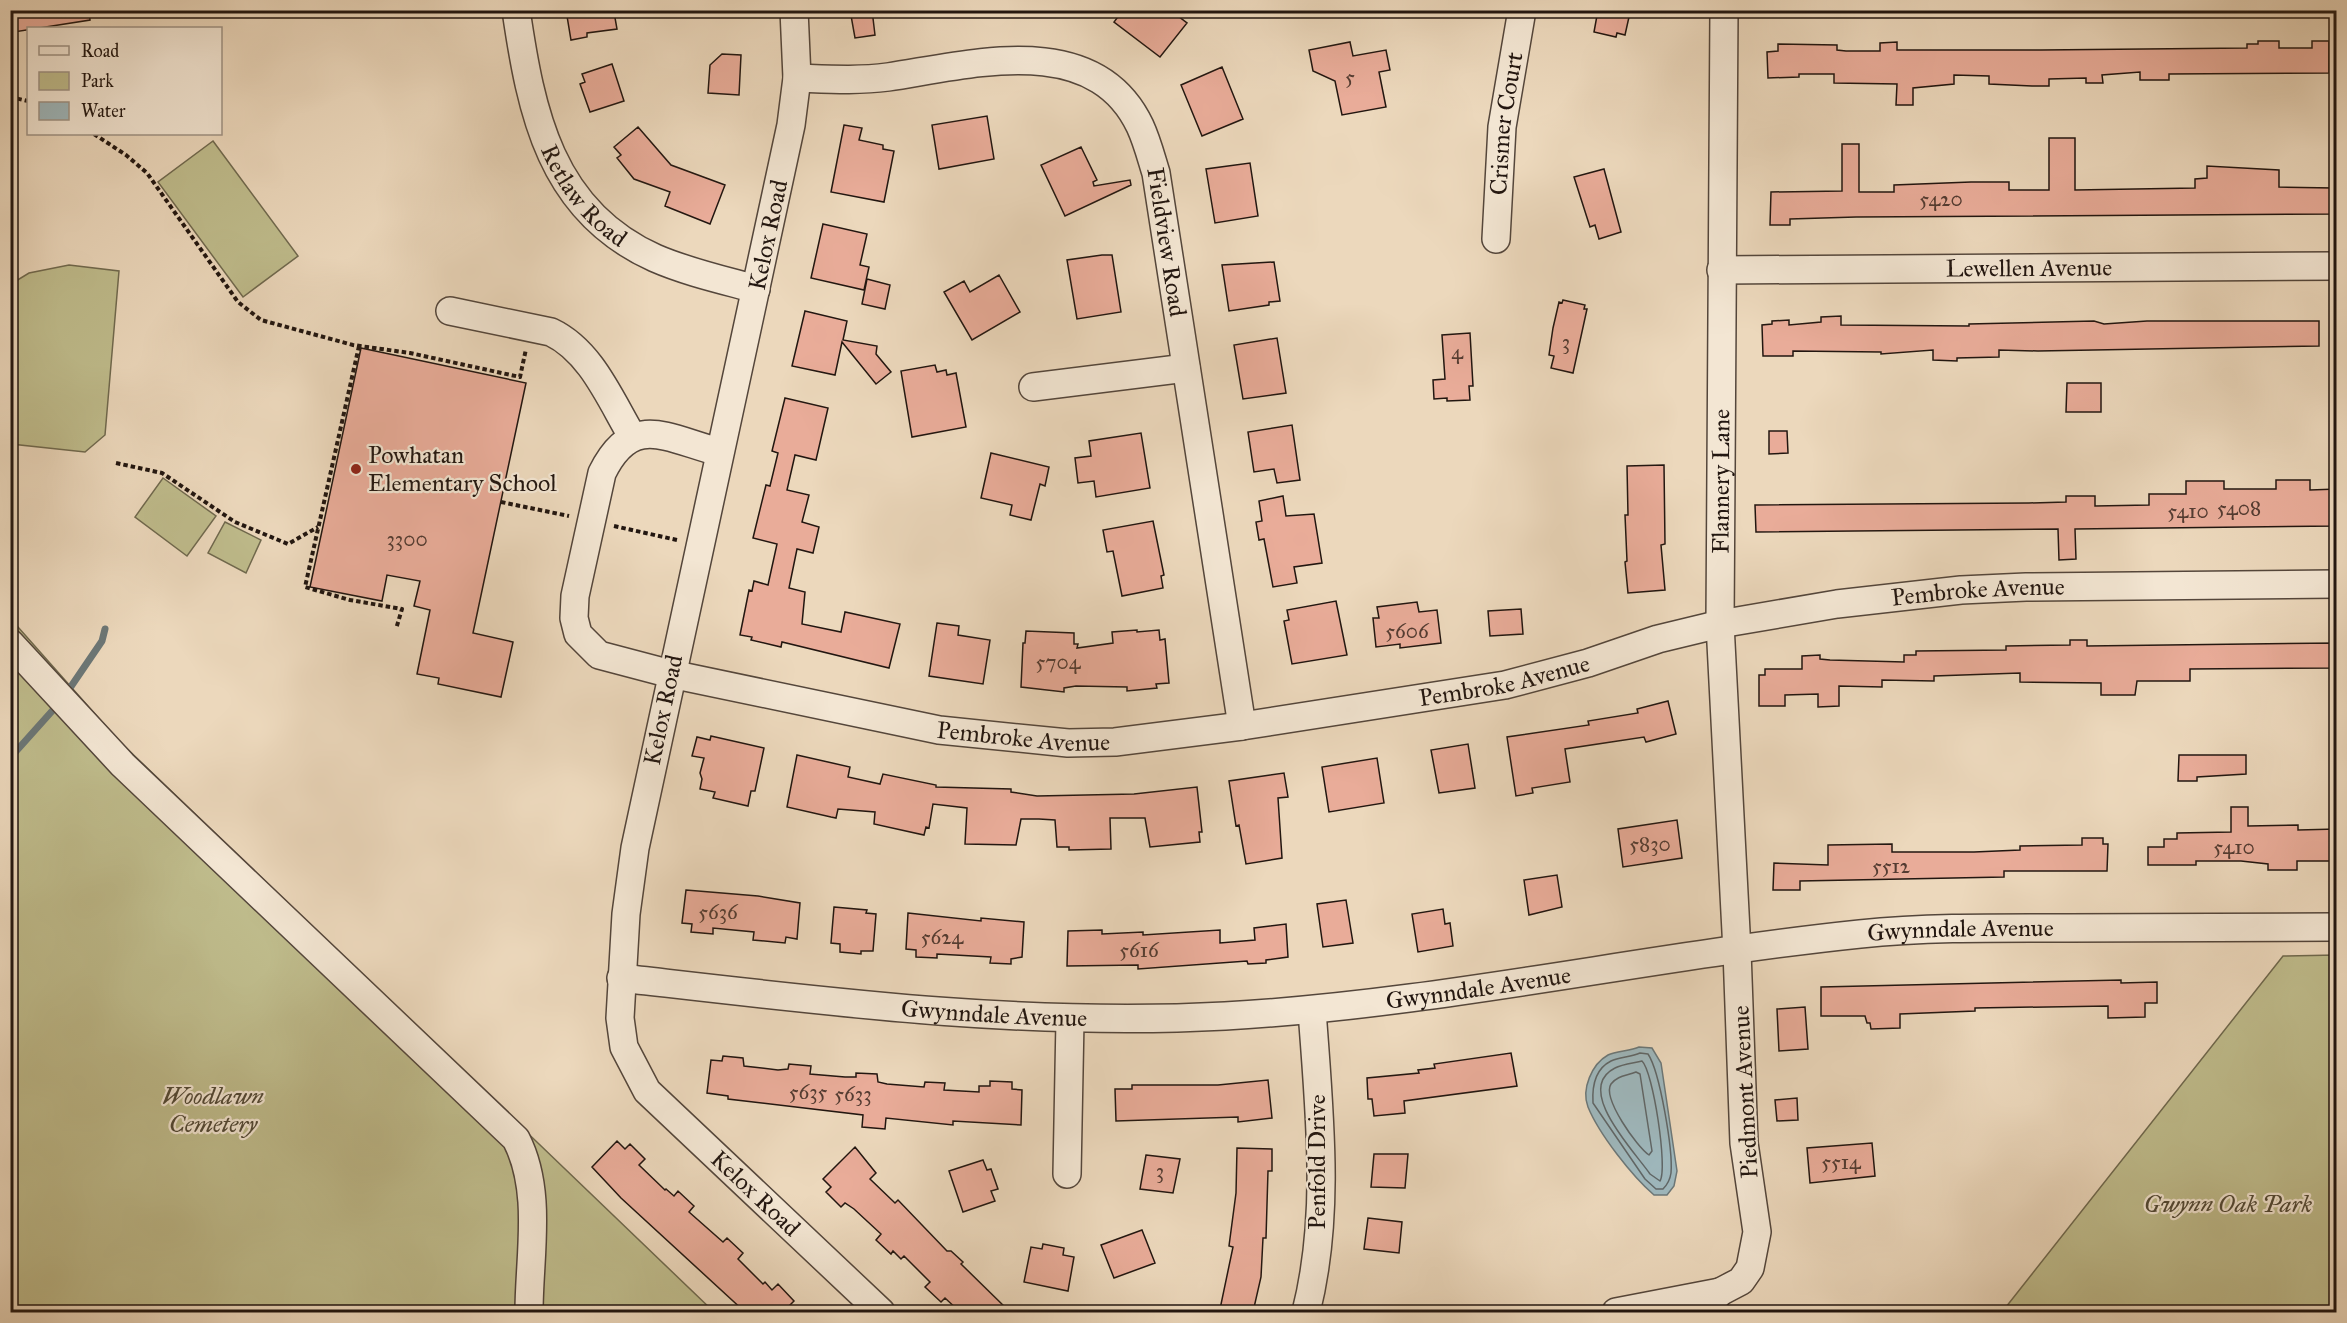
<svg xmlns="http://www.w3.org/2000/svg" width="2347" height="1323" font-family="'IM FELL Great Primer',serif">
<style>
.green{fill:#bfbc8c;stroke:#70694e;stroke-width:1.5}
.water{fill:#9eb7bc;stroke:#6c7777;stroke-width:1.5}
.lines{fill:none;stroke-linecap:round;stroke-linejoin:round}
.shore{stroke:#606666;stroke-width:1.5}
.stream{stroke:#6c7777;stroke-width:7}
.building{fill:#e9ac99;stroke:#221610;stroke-width:1.5}
.minor-casing{stroke:#54463b;stroke-width:30}
.path{stroke:#221610;stroke-width:4;stroke-dasharray:4.5 3;stroke-linecap:butt}
.minor{stroke:#f3e6d3;stroke-width:27}
.poi-dot{fill:#8f2418;stroke:#f3e6d3;stroke-width:2}
.labels{text-anchor:middle;dominant-baseline:central;stroke-width:4.5;stroke-linejoin:round;paint-order:stroke}
.number-label{font-size:21px;fill:#543c32}
.street-label{font-size:24px;fill:#221610;stroke:#f3e6d3}
.poi-label{font-size:24px;fill:#221610;stroke:#f3e6d3;text-anchor:start}
.park-label{font-size:24px;font-style:italic;fill:#514835;stroke:#f3e6d3}
</style>
<rect width="100%" height="100%" fill="#ecd8bc"/>
<filter id="stains"><feTurbulence type="fractalNoise" baseFrequency=".00333" numOctaves="4"/><feColorMatrix values="0 0 0 0 .2 0 0 0 0 .09 0 0 0 0 .02 0 0 0 .5 -.17"/></filter>
<radialGradient id="worn" r=".72"><stop offset=".6" stop-color="#630" stop-opacity="0"/><stop offset="1" stop-color="#630" stop-opacity=".3"/></radialGradient>
<!-- green -->
<path class="green" d="M 213,141 L 298,256 L 243,297 L 158,182 Z
M 69,265 L 119,271 L 105,435 L 85,452 L 11,444 L 11,284 L 29,273 Z
M 163,478 L 216,516 L 187,556 L 135,517 Z
M 225,522 L 261,540 L 246,573 L 208,553 Z
M 10,618 L 118,740 L 714,1312 L 11,1312 Z
M 2336,955 L 2336,1312 L 2002,1312 L 2283,956 Z"/>
<!-- water -->
<path class="water" d="M 1639,1047 L 1652,1048 L 1661,1063 L 1677,1171 L 1674,1186 L 1667,1195 L 1654,1195 C 1632,1176 1599,1134 1588,1107 C 1581,1089 1592,1064 1608,1055 C 1616,1051 1630,1051 1639,1047 Z"/>
<g class="lines">
<!-- shore -->
<path class="shore" d="M 1640,1053 L 1648,1054 C 1660,1072 1673,1150 1671,1173 C 1670,1180 1668,1184 1663,1189 L 1656,1189 L 1645,1179 L 1593,1103 C 1592,1087 1595,1069 1611,1061 C 1619,1057 1631,1057 1640,1053 Z
M 1642,1061 C 1653,1071 1668,1169 1660,1181 L 1650,1174 C 1635,1152 1573,1089 1615,1068 C 1622,1064 1634,1063 1642,1061 Z
M 1636,1072 L 1640,1074 L 1652,1151 L 1649,1155 C 1637,1147 1602,1098 1611,1084 C 1618,1075 1627,1076 1636,1072 Z"/>
<!-- stream -->
<path class="stream" d="M 70,688 L 102,641 L 105,629
M 10,758 L 53,710"/>
</g>
<!-- building -->
<path class="building" d="M 10,10 L 89,10 L 90,20 L 14,32 Z
M 566,10 L 614,12 L 617,29 L 587,33 L 587,37 L 571,40 Z
M 850,10 L 872,10 L 875,35 L 855,38 Z
M 1123,10 L 1170,10 L 1187,23 L 1160,57 L 1114,22 Z
M 1598,10 L 1621,10 L 1620,14 L 1629,17 L 1625,35 L 1617,33 L 1616,37 L 1594,32 Z
M 2258,41 L 2279,41 L 2279,48 L 2312,48 L 2312,41 L 2329,41 L 2329,73 L 2169,74 L 2169,80 L 2140,80 L 2140,72 L 2102,75 L 2103,83 L 2086,83 L 2086,78 L 2049,79 L 2049,86 L 2032,86 L 1989,84 L 1989,76 L 1954,75 L 1954,84 L 1913,88 L 1913,105 L 1896,105 L 1897,84 L 1834,83 L 1834,74 L 1799,74 L 1799,77 L 1768,78 L 1767,52 L 1778,51 L 1778,44 L 1837,45 L 1837,50 L 1846,51 L 1880,51 L 1880,43 L 1897,42 L 1897,50 L 2041,50 L 2247,48 L 2247,44 L 2258,44 Z
M 1350,42 L 1353,56 L 1386,50 L 1390,70 L 1379,72 L 1386,107 L 1342,115 L 1335,81 L 1313,71 L 1309,50 Z
M 722,54 L 741,55 L 739,95 L 708,93 L 710,65 Z
M 612,64 L 624,101 L 590,112 L 580,84 L 585,82 L 582,74 Z
M 1222,67 L 1243,119 L 1202,136 L 1181,85 Z
M 987,116 L 994,159 L 939,169 L 932,125 Z
M 844,125 L 862,128 L 859,140 L 883,145 L 883,149 L 894,151 L 884,202 L 831,192 Z
M 638,127 L 671,165 L 725,185 L 710,224 L 665,206 L 670,192 L 634,179 L 617,158 L 621,155 L 614,147 Z
M 2049,138 L 2075,138 L 2075,190 L 2195,188 L 2195,179 L 2207,178 L 2207,166 L 2279,170 L 2279,187 L 2333,188 L 2333,214 L 1856,217 L 1790,219 L 1790,225 L 1770,225 L 1771,192 L 1842,191 L 1842,144 L 1859,144 L 1859,192 L 1894,192 L 1894,185 L 1971,182 L 2009,182 L 2009,190 L 2049,190 Z
M 1081,147 L 1097,180 L 1093,182 L 1094,186 L 1130,180 L 1131,185 L 1065,216 L 1041,165 Z
M 1250,163 L 1258,216 L 1215,223 L 1206,169 Z
M 1604,169 L 1621,232 L 1599,239 L 1595,225 L 1590,227 L 1574,177 Z
M 823,224 L 867,234 L 860,265 L 869,267 L 864,290 L 811,278 Z
M 1102,255 L 1112,255 L 1121,312 L 1077,319 L 1067,260 Z
M 1274,262 L 1280,301 L 1269,302 L 1269,305 L 1229,311 L 1222,265 Z
M 999,275 L 1020,312 L 972,340 L 944,292 L 964,281 L 970,292 Z
M 867,279 L 890,285 L 885,309 L 862,304 Z
M 1563,300 L 1585,305 L 1584,309 L 1587,309 L 1573,373 L 1551,368 L 1554,356 L 1549,355 L 1553,328 L 1559,302 L 1562,303 Z
M 805,311 L 847,321 L 843,340 L 877,346 L 876,354 L 891,372 L 876,384 L 842,342 L 835,375 L 792,366 Z
M 1841,316 L 1841,325 L 1969,326 L 1969,324 L 2094,321 L 2104,324 L 2147,321 L 2319,321 L 2319,346 L 2038,351 L 1999,350 L 1999,357 L 1957,358 L 1957,361 L 1933,360 L 1933,350 L 1881,354 L 1881,352 L 1793,351 L 1793,356 L 1763,356 L 1762,325 L 1772,324 L 1772,321 L 1789,320 L 1789,325 L 1821,322 L 1821,317 Z
M 1470,333 L 1473,386 L 1469,386 L 1470,400 L 1447,401 L 1447,398 L 1434,399 L 1433,380 L 1445,379 L 1442,335 Z
M 1277,338 L 1286,393 L 1243,399 L 1234,345 Z
M 361,348 L 526,383 L 473,633 L 513,642 L 501,697 L 438,684 L 439,678 L 417,674 L 430,610 L 414,606 L 420,581 L 387,575 L 382,601 L 310,587 Z
M 935,365 L 937,372 L 946,370 L 947,375 L 956,373 L 966,427 L 912,437 L 901,371 Z
M 2067,383 L 2101,383 L 2101,412 L 2066,412 Z
M 785,398 L 828,408 L 816,460 L 795,455 L 787,490 L 809,495 L 802,522 L 819,527 L 813,553 L 797,549 L 789,588 L 805,592 L 802,624 L 841,632 L 845,612 L 900,624 L 889,668 L 782,642 L 781,647 L 751,640 L 752,637 L 740,635 L 749,590 L 752,591 L 754,581 L 768,585 L 777,544 L 753,538 L 766,485 L 770,486 L 778,453 L 772,451 Z
M 1292,425 L 1300,480 L 1277,483 L 1274,469 L 1254,472 L 1248,432 Z
M 1769,431 L 1787,431 L 1788,453 L 1769,454 Z
M 1141,433 L 1150,488 L 1096,497 L 1094,481 L 1078,483 L 1075,458 L 1091,456 L 1089,441 Z
M 991,453 L 1049,467 L 1045,486 L 1040,484 L 1031,520 L 1010,515 L 1012,505 L 981,498 Z
M 1664,465 L 1665,544 L 1661,545 L 1665,590 L 1628,593 L 1625,562 L 1627,561 L 1625,515 L 1628,515 L 1627,466 Z
M 2276,480 L 2310,480 L 2310,490 L 2337,489 L 2337,526 L 2075,529 L 2076,559 L 2059,560 L 2058,529 L 1756,532 L 1755,505 L 2029,503 L 2066,502 L 2066,496 L 2095,496 L 2095,506 L 2149,505 L 2149,494 L 2186,494 L 2186,481 L 2224,481 L 2224,489 L 2276,489 Z
M 1283,496 L 1286,516 L 1314,514 L 1322,563 L 1294,567 L 1297,583 L 1273,587 L 1264,539 L 1259,540 L 1256,522 L 1262,521 L 1259,501 Z
M 1153,521 L 1164,575 L 1161,576 L 1163,588 L 1122,596 L 1113,551 L 1107,552 L 1103,530 Z
M 1336,601 L 1347,655 L 1292,664 L 1284,621 L 1289,620 L 1287,610 Z
M 1417,602 L 1419,612 L 1437,610 L 1441,643 L 1400,648 L 1400,644 L 1376,647 L 1373,618 L 1379,618 L 1377,607 Z
M 1521,609 L 1523,634 L 1490,636 L 1488,611 Z
M 937,623 L 959,626 L 958,635 L 990,640 L 983,684 L 929,676 Z
M 1137,630 L 1137,632 L 1159,630 L 1160,640 L 1165,639 L 1169,683 L 1156,684 L 1157,688 L 1127,691 L 1127,687 L 1076,686 L 1064,688 L 1064,692 L 1021,687 L 1023,643 L 1025,643 L 1026,631 L 1074,633 L 1074,644 L 1078,644 L 1077,648 L 1113,643 L 1112,632 Z
M 2070,640 L 2087,640 L 2087,646 L 2337,643 L 2337,668 L 2190,669 L 2190,681 L 2137,681 L 2135,695 L 2101,695 L 2101,683 L 2020,682 L 2020,673 L 1934,676 L 1934,681 L 1882,680 L 1882,687 L 1839,686 L 1839,706 L 1818,707 L 1818,694 L 1785,695 L 1785,706 L 1759,706 L 1759,675 L 1765,675 L 1765,669 L 1802,669 L 1802,656 L 1820,655 L 1820,659 L 1830,660 L 1904,662 L 1904,655 L 1916,655 L 1916,651 L 2006,650 L 2006,646 L 2070,645 Z
M 1668,701 L 1676,734 L 1646,742 L 1644,737 L 1565,749 L 1570,782 L 1532,788 L 1533,793 L 1516,796 L 1507,737 L 1589,725 L 1588,721 L 1638,713 L 1637,709 Z
M 711,736 L 764,748 L 755,791 L 751,791 L 748,806 L 713,798 L 715,792 L 700,789 L 702,779 L 700,773 L 704,758 L 692,756 L 697,737 L 710,740 Z
M 1468,744 L 1475,788 L 1439,793 L 1431,750 Z
M 797,755 L 850,767 L 848,777 L 880,784 L 883,774 L 936,785 L 936,787 L 1011,789 L 1011,792 L 1037,796 L 1134,794 L 1197,787 L 1202,832 L 1199,832 L 1200,842 L 1150,847 L 1145,818 L 1110,818 L 1111,849 L 1069,850 L 1069,847 L 1057,847 L 1055,820 L 1039,819 L 1021,819 L 1016,845 L 965,844 L 967,808 L 933,804 L 929,828 L 926,827 L 924,835 L 874,824 L 875,812 L 838,809 L 836,818 L 831,817 L 787,807 Z
M 2179,755 L 2246,755 L 2246,774 L 2197,777 L 2197,781 L 2178,781 Z
M 1377,758 L 1384,803 L 1329,812 L 1322,767 Z
M 1284,773 L 1288,797 L 1278,798 L 1282,858 L 1246,864 L 1239,825 L 1236,826 L 1229,781 Z
M 2231,807 L 2248,807 L 2248,826 L 2298,825 L 2298,830 L 2337,829 L 2337,861 L 2297,861 L 2297,870 L 2268,870 L 2268,864 L 2241,861 L 2196,861 L 2196,865 L 2148,865 L 2148,847 L 2164,847 L 2164,839 L 2177,839 L 2177,833 L 2231,832 Z
M 1677,820 L 1682,858 L 1623,867 L 1618,829 Z
M 2082,838 L 2103,838 L 2103,844 L 2108,844 L 2107,871 L 2004,871 L 2004,877 L 1800,881 L 1800,890 L 1773,890 L 1774,863 L 1828,865 L 1828,845 L 1892,844 L 1892,852 L 1974,852 L 2020,850 L 2020,846 L 2082,845 Z
M 1557,875 L 1562,907 L 1529,915 L 1524,880 Z
M 686,890 L 758,896 L 800,903 L 797,939 L 786,937 L 785,943 L 753,940 L 754,932 L 713,928 L 713,934 L 691,932 L 692,924 L 682,923 Z
M 1346,900 L 1353,943 L 1323,947 L 1317,904 Z
M 834,907 L 867,910 L 866,913 L 876,914 L 873,951 L 861,951 L 861,954 L 840,952 L 840,944 L 831,943 Z
M 1443,909 L 1445,924 L 1450,923 L 1453,946 L 1418,952 L 1412,914 Z
M 908,913 L 981,921 L 981,918 L 1024,922 L 1022,957 L 1011,959 L 1011,964 L 990,963 L 991,957 L 937,954 L 937,958 L 916,957 L 916,950 L 906,949 Z
M 1286,924 L 1288,957 L 1266,960 L 1266,963 L 1248,964 L 1247,961 L 1138,969 L 1138,965 L 1067,966 L 1068,931 L 1102,930 L 1102,934 L 1143,932 L 1143,935 L 1220,930 L 1220,943 L 1255,940 L 1254,928 Z
M 2121,980 L 2121,983 L 2157,982 L 2157,1003 L 2145,1003 L 2145,1017 L 2108,1018 L 2108,1006 L 1975,1008 L 1975,1011 L 1900,1014 L 1900,1028 L 1871,1029 L 1870,1023 L 1867,1023 L 1865,1016 L 1821,1016 L 1821,987 Z
M 1805,1007 L 1808,1049 L 1779,1051 L 1777,1009 Z
M 1511,1053 L 1517,1086 L 1404,1101 L 1405,1113 L 1374,1116 L 1372,1099 L 1368,1099 L 1367,1078 L 1419,1073 L 1418,1070 L 1435,1068 L 1434,1064 Z
M 723,1056 L 743,1058 L 744,1066 L 778,1070 L 788,1069 L 789,1064 L 811,1066 L 810,1074 L 845,1077 L 856,1077 L 856,1073 L 877,1074 L 878,1082 L 887,1084 L 924,1087 L 925,1082 L 945,1083 L 944,1090 L 979,1092 L 979,1086 L 990,1086 L 990,1081 L 1012,1082 L 1012,1089 L 1022,1090 L 1021,1125 L 953,1121 L 953,1125 L 886,1118 L 885,1129 L 862,1127 L 863,1115 L 728,1099 L 728,1096 L 707,1093 L 711,1060 L 722,1061 Z
M 1268,1080 L 1272,1118 L 1238,1122 L 1238,1117 L 1116,1121 L 1115,1089 L 1132,1089 L 1132,1085 L 1218,1085 Z
M 1797,1098 L 1798,1120 L 1777,1121 L 1775,1100 Z
M 617,1141 L 625,1149 L 630,1144 L 645,1159 L 639,1165 L 665,1190 L 666,1189 L 674,1196 L 678,1191 L 694,1206 L 689,1212 L 723,1242 L 727,1238 L 743,1253 L 738,1259 L 763,1284 L 765,1282 L 772,1290 L 778,1284 L 794,1301 L 783,1312 L 745,1312 L 621,1198 L 592,1167 Z
M 1872,1143 L 1875,1176 L 1810,1183 L 1807,1148 Z
M 855,1147 L 876,1173 L 870,1179 L 895,1203 L 898,1200 L 947,1251 L 951,1251 L 963,1262 L 961,1264 L 1010,1312 L 960,1312 L 945,1298 L 941,1302 L 925,1287 L 930,1282 L 904,1256 L 901,1259 L 893,1251 L 891,1254 L 876,1240 L 881,1234 L 854,1209 L 845,1203 L 841,1207 L 826,1192 L 831,1187 L 823,1179 Z
M 1237,1148 L 1272,1149 L 1272,1171 L 1268,1171 L 1266,1238 L 1263,1238 L 1261,1277 L 1253,1312 L 1220,1309 L 1233,1247 L 1229,1246 L 1236,1193 Z
M 1374,1154 L 1408,1154 L 1405,1188 L 1371,1187 Z
M 1146,1155 L 1180,1159 L 1173,1193 L 1140,1189 Z
M 983,1160 L 987,1170 L 991,1169 L 998,1189 L 991,1191 L 995,1201 L 963,1212 L 949,1171 Z
M 1368,1218 L 1402,1222 L 1399,1253 L 1364,1249 Z
M 1142,1230 L 1155,1263 L 1114,1278 L 1101,1245 Z
M 1043,1244 L 1064,1248 L 1063,1255 L 1074,1257 L 1068,1291 L 1024,1282 L 1031,1247 L 1042,1249 Z"/>
<g class="lines">
<defs>
<g id="minor">
<path id="s1" d="M 516,10 C 531,112 550,211 655,258 C 687,272 723,280 756,289"/>
<path id="s2" d="M 794,10 L 797,78 L 791,125 L 635,848 L 626,914 L 620,1018 L 624,1047 L 647,1091 L 881,1312"/>
<path id="s3" d="M 797,78 C 827,79 858,81 888,77 C 969,65 1094,29 1140,126 C 1147,141 1151,157 1156,173 L 1242,726"/>
<path id="s4" d="M 1496,239 L 1502,127 L 1522,10"/>
<path id="s5" d="M 1721,270 L 2336,266"/>
<path d="M 450,311 L 551,332 C 591,351 610,399 632,436"/>
<path d="M 1033,387 L 1186,368"/>
<path id="s6" d="M 719,452 C 666,438 632,412 602,473 L 575,596 L 574,618 L 578,634 L 599,655 L 671,674 L 939,730 L 1068,743 L 1115,742 L 1242,726 L 1505,685 L 1588,663 L 1658,639 L 1720,624 L 1837,604 L 1961,590 L 2026,587 L 2336,584"/>
<path d="M 10,643 L 123,765 L 516,1139 C 543,1191 529,1256 529,1312"/>
<path id="s7" d="M 621,978 C 822,1001 1023,1027 1225,1016 C 1439,1004 1648,956 1860,934 C 1929,927 1999,928 2068,928 C 2158,928 2247,928 2336,927"/>
<path d="M 1067,1174 L 1070,1020"/>
<path d="M 1306,1312 C 1331,1214 1319,1110 1312,1010"/>
<path d="M 1616,1312 L 1720,1292"/>
<path id="s8" d="M 1701,1312 L 1720,1292 L 1741,1281 L 1750,1268 L 1757,1232 L 1744,1143 L 1737,951 L 1720,624 L 1724,10"/>
</g>
</defs>
<!-- minor casing -->
<use href="#minor" class="minor-casing"/>
<!-- path -->
<path class="path" d="M 10,97 L 28,101
M 94,134 L 126,155 L 147,173 L 238,302 L 261,320 L 353,345 L 410,353 L 520,377 L 526,349
M 359,346 L 305,587 L 350,600 L 402,609 L 396,629
M 116,463 L 162,473 L 235,522 L 288,544 L 318,527
M 501,502 L 569,516
M 614,526 L 677,540"/>
<!-- minor -->
<use href="#minor" class="minor"/>
</g>
<!-- markers -->
<circle class="poi-dot" cx="356" cy="469" r="6"/>
<g class="labels">
<!-- number labels -->
<g class="number-label">
<text x="1350" y="77">5</text>
<text x="1941" y="199">5420</text>
<text x="1566" y="342">3</text>
<text x="1457" y="352">4</text>
<text x="2239" y="508">5408</text>
<text x="2188" y="511">5410</text>
<text x="407" y="539">3300</text>
<text x="1407" y="631">5606</text>
<text x="1058" y="662">5704</text>
<text x="1650" y="844">5830</text>
<text x="2234" y="847">5410</text>
<text x="1891" y="866">5512</text>
<text x="718" y="912">5636</text>
<text x="942" y="937">5624</text>
<text x="1139" y="950">5616</text>
<text x="808" y="1092">5635</text>
<text x="853" y="1094">5633</text>
<text x="1841" y="1162">5514</text>
<text x="1160" y="1171">3</text>
</g>
<!-- street labels -->
<g class="street-label">
<text stroke="none"><textPath href="#s4" startOffset="116">Crismer Court</textPath></text>
<text stroke="none"><textPath href="#s1" startOffset="202">Retlaw Road</textPath></text>
<text transform="translate(768 235) rotate(-78)">Kelox Road</text>
<text stroke="none"><textPath href="#s3" startOffset="489">Fieldview Road</textPath></text>
<text stroke="none"><textPath href="#s5" startOffset="308">Lewellen Avenue</textPath></text>
<text stroke="none"><textPath href="#s8" startOffset="856">Flannery Lane</textPath></text>
<text stroke="none"><textPath href="#s6" startOffset="1734">Pembroke Avenue</textPath></text>
<text stroke="none"><textPath href="#s6" startOffset="1250">Pembroke Avenue</textPath></text>
<text transform="translate(663 710) rotate(-78)">Kelox Road</text>
<text stroke="none"><textPath href="#s6" startOffset="764">Pembroke Avenue</textPath></text>
<text stroke="none"><textPath href="#s7" startOffset="1347">Gwynndale Avenue</textPath></text>
<text stroke="none"><textPath href="#s7" startOffset="861">Gwynndale Avenue</textPath></text>
<text stroke="none"><textPath href="#s7" startOffset="375">Gwynndale Avenue</textPath></text>
<text transform="translate(1745 1092) rotate(-93)">Piedmont Avenue</text>
<text transform="translate(1317 1162) rotate(-90)">Penfold Drive</text>
<text stroke="none"><textPath href="#s2" startOffset="1254">Kelox Road</textPath></text>
</g>
<!-- poi labels -->
<g class="poi-label">
<text x="368" y="455">Powhatan<tspan x="368" dy="28">Elementary School</tspan></text>
</g>
<!-- park labels -->
<g class="park-label">
<text x="213" y="1096">Woodlawn<tspan x="213" dy="28">Cemetery</tspan></text>
<text x="2228" y="1204">Gwynn Oak Park</text>
</g>
</g>
<!-- margin -->
<rect width="2347" height="1323" fill="none" stroke="#ecd8bc" stroke-width="36"/>
<rect x="12" y="12" width="2323" height="1299" fill="none" stroke="#221610" stroke-width="3"/>
<rect x="18" y="18" width="2311" height="1287" fill="none" stroke="#221610" stroke-width="1.5"/>
<!-- legend -->
<rect x="27" y="27" width="195" height="108" fill="#f3e6d3" stroke="#9f9385" stroke-width="1.5"/>
<rect x="39" y="46" width="30" height="9" fill="#f3e6d3" stroke="#9f9385" stroke-width="1.5"/>
<text x="81" y="57" font-size="18" fill="#221610">Road</text>
<rect x="39" y="72" width="30" height="18" fill="#bfbc8c" stroke="#9f9385" stroke-width="1.5"/>
<text x="81" y="87" font-size="18" fill="#221610">Park</text>
<rect x="39" y="102" width="30" height="18" fill="#9eb7bc" stroke="#9f9385" stroke-width="1.5"/>
<text x="81" y="117" font-size="18" fill="#221610">Water</text>
<rect width="100%" height="100%" filter="url(#stains)"/>
<rect width="100%" height="100%" fill="url(#worn)"/>
</svg>
